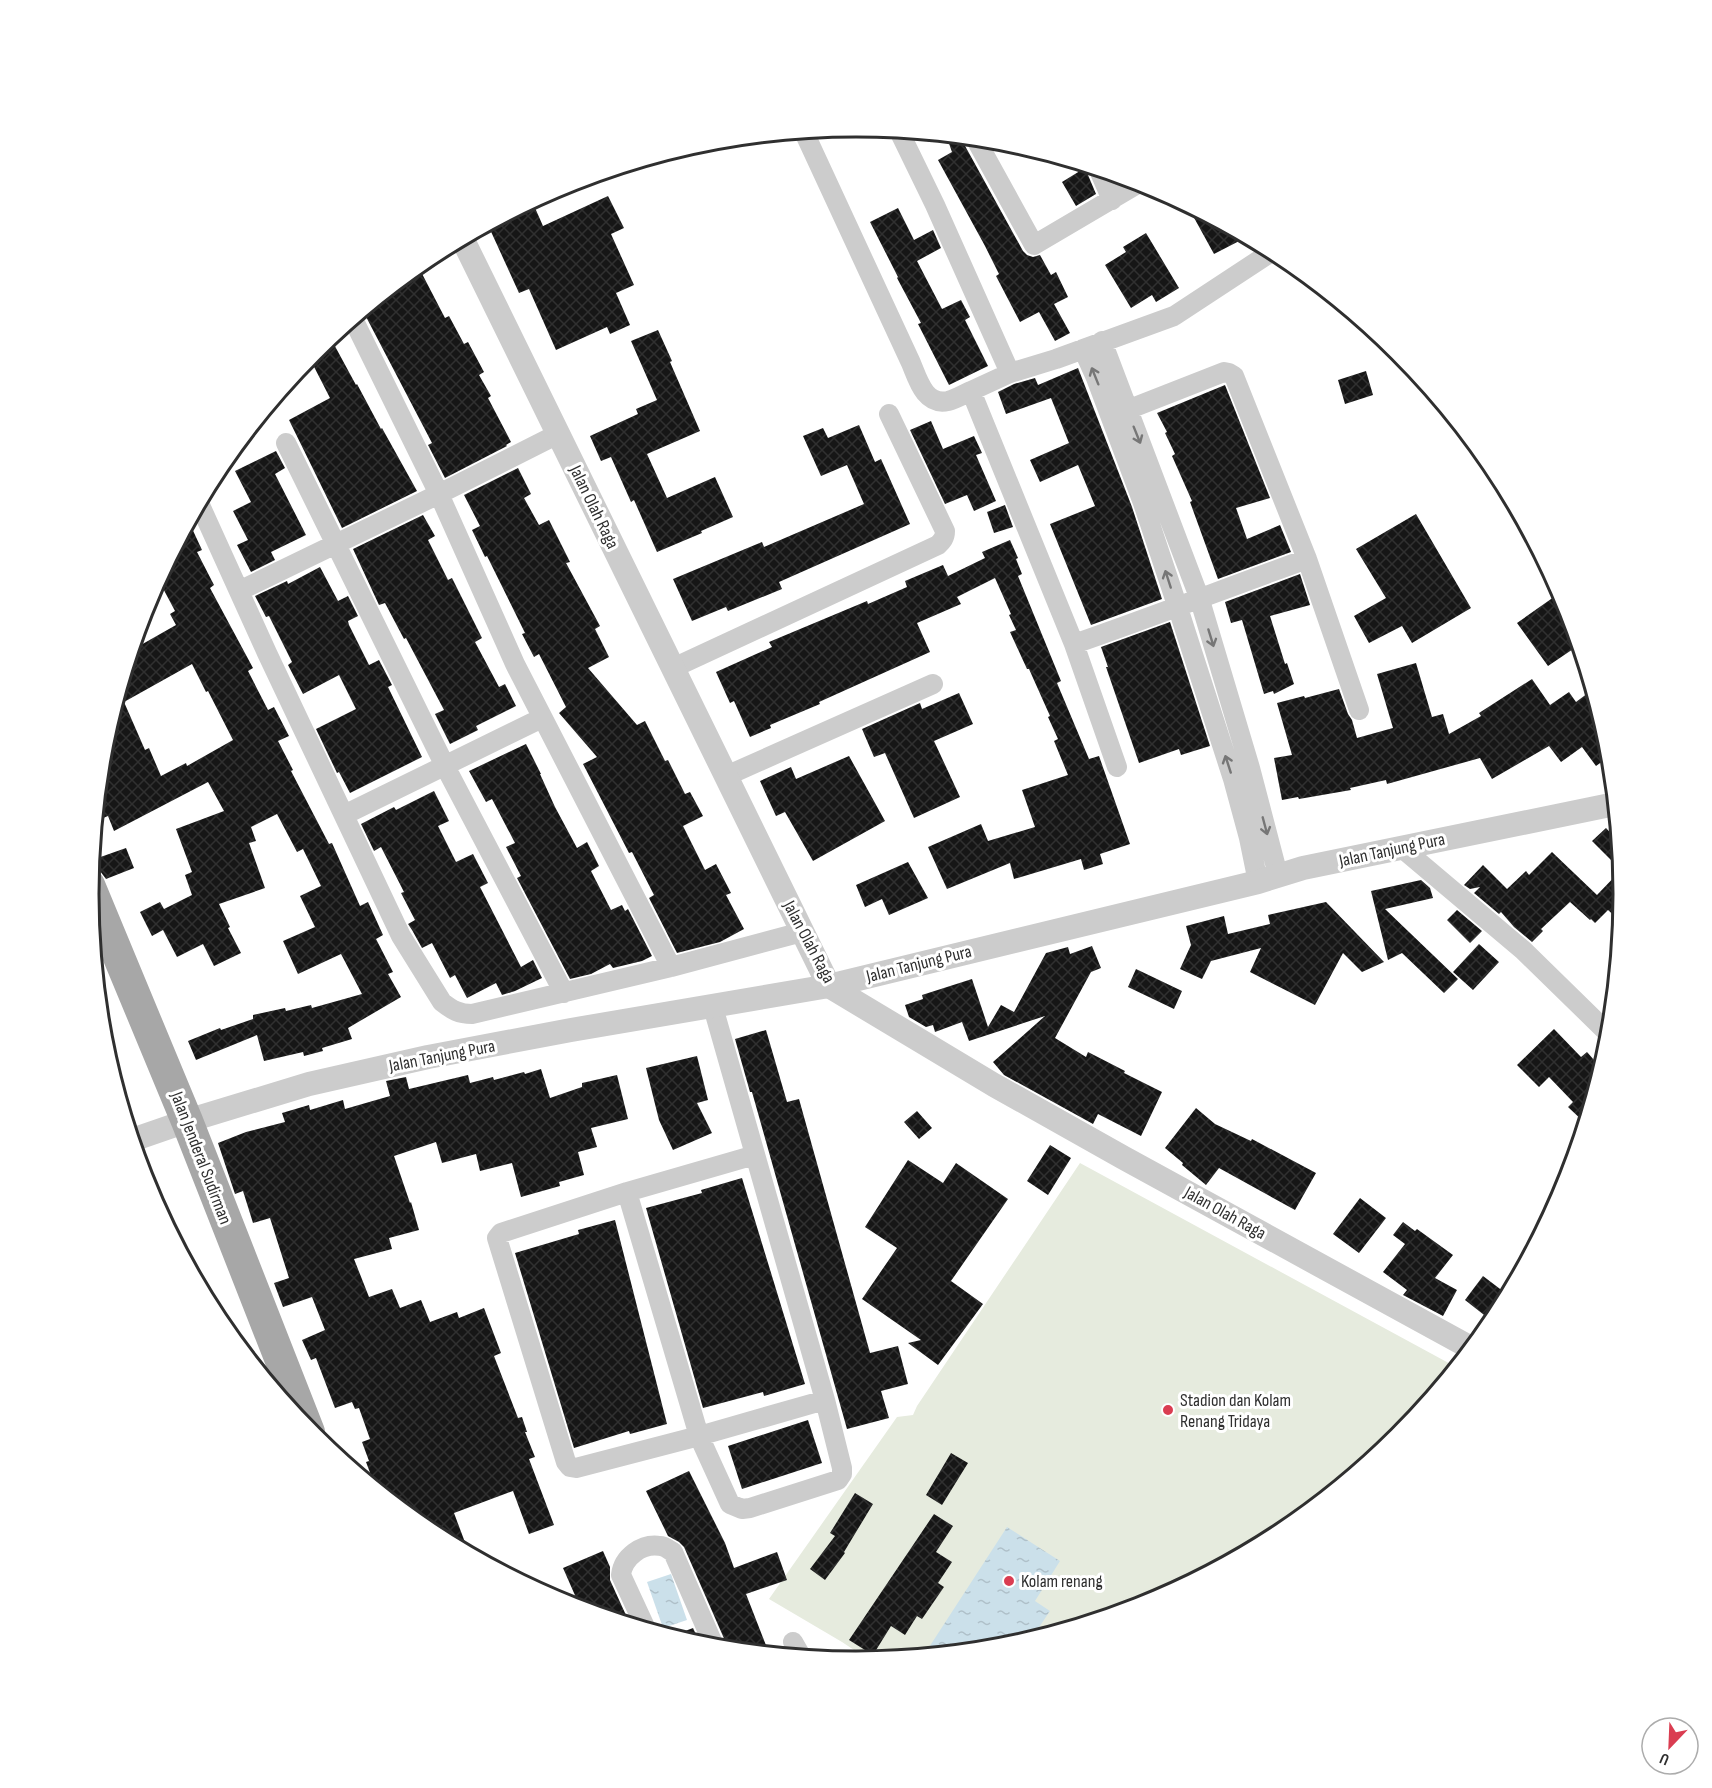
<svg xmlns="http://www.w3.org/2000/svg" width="1712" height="1788" font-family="'Sofia Sans Condensed',sans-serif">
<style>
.pitch{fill:#e6ebde}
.water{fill:url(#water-ripples)}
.building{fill:url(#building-cross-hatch);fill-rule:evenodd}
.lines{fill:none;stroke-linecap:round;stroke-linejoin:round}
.minor{stroke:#ccc;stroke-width:20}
.tertiary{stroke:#ccc;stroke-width:24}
.primary{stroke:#a7a7a7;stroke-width:32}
.oneway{stroke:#767676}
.poi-dot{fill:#da3d51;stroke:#fff;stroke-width:2}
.labels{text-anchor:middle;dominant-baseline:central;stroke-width:6;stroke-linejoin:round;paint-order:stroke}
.street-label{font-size:18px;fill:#2f2f2f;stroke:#fff}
.poi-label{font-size:18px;fill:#2f2f2f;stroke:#fff;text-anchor:start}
.rim{fill:none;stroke:#2f2f2f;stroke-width:3}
</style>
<defs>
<pattern id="water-ripples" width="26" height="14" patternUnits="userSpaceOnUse" patternTransform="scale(1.5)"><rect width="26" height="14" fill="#cbe0ea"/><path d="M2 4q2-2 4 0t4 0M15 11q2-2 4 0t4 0" fill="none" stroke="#afc0c9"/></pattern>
<pattern id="building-cross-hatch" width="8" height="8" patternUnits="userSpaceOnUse" patternTransform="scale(1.5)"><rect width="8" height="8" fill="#161616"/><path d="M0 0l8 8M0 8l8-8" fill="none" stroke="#303030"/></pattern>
</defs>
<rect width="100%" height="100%" fill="#fff"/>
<!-- pitch -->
<path class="pitch" d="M 1080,1163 L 1456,1367 L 1398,1437 L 1282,1532 L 1149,1603 L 1005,1647 L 869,1660 L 842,1642 L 769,1599 L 897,1417 L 913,1415 L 917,1406 Z"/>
<!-- water -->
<path class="water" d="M 1007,1527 L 1060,1561 L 1035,1601 L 1050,1611 L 1031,1639 L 1005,1647 L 924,1655 Z
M 671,1574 L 687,1620 L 663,1628 L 647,1582 Z"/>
<!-- building -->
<path class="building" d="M 946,135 L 963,137 L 964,144 L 1023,251 L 1027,255 L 1033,257 L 1040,255 L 1051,275 L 1056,272 L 1068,297 L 1054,304 L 1070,333 L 1055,341 L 1039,312 L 1020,322 L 996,276 L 999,274 L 985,246 L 938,160 L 952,152 Z
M 1088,166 L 1088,175 L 1096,194 L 1076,206 L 1062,182 Z
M 608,196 L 624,228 L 611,234 L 634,285 L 616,293 L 630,325 L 610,334 L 607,327 L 556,350 L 529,289 L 519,293 L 488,225 L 532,201 L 543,226 Z
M 1187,205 L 1247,237 L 1214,254 Z
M 898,208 L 914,240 L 933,230 L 941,248 L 917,261 L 942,309 L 961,300 L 970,317 L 965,320 L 988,366 L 949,385 L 918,324 L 921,323 L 897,278 L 898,277 L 870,222 Z
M 1146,233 L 1179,288 L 1156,302 L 1152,295 L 1131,308 L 1105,265 L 1126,252 L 1123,247 Z
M 418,266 L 445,318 L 449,316 L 464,344 L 468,342 L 484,372 L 479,375 L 491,396 L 488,398 L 511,442 L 506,445 L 507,446 L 445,478 L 428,445 L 432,443 L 363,311 Z
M 658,330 L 672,361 L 670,362 L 700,431 L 647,454 L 667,498 L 715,477 L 733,517 L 701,531 L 702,533 L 657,552 L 634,500 L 631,502 L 611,457 L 601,461 L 590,436 L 638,414 L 636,409 L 657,400 L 631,341 Z
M 330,337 L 356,385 L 357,384 L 381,429 L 382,428 L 417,491 L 342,528 L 289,420 L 330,398 L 309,357 Z
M 1078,368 L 1132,507 L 1162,599 L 1091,625 L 1050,524 L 1095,506 L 1078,465 L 1040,482 L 1030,460 L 1069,443 L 1051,398 L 1006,414 L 998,392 L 1014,384 L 1035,378 L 1038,385 Z
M 1366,371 L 1373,395 L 1345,404 L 1338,380 Z
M 1225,385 L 1270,498 L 1236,508 L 1247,539 L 1280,525 L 1291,552 L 1218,579 L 1190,502 L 1192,501 L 1172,456 L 1175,454 L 1165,433 L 1167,432 L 1157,413 Z
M 931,421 L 943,449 L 974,436 L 982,453 L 976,455 L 996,501 L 974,511 L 967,495 L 945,504 L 910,430 Z
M 859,425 L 875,462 L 881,459 L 910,524 L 779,582 L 782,589 L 728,611 L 726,607 L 692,621 L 673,579 L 762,542 L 764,547 L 864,504 L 847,465 L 821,476 L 803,436 L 823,428 L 828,438 Z
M 276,451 L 285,468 L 275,474 L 306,535 L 271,552 L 275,560 L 251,572 L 237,545 L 248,540 L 233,511 L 251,502 L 235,471 Z
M 518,468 L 531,494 L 524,498 L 539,525 L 549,520 L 570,562 L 566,563 L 600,626 L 595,629 L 609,657 L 588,668 L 637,725 L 645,721 L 665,761 L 668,760 L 685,794 L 690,792 L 703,816 L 683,826 L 705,870 L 716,864 L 731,893 L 726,895 L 744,929 L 720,942 L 677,953 L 649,898 L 654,895 L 632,852 L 629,853 L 583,764 L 597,757 L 559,713 L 566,707 L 539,654 L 534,657 L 522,634 L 525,633 L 487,556 L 485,557 L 472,530 L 480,526 L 464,495 Z
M 1005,505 L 1013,527 L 994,533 L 987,512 Z
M 1416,514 L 1471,608 L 1412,643 L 1402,626 L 1369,643 L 1354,616 L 1386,598 L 1356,549 Z
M 423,515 L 435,536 L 428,540 L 448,580 L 452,578 L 482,638 L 475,642 L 499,687 L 505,684 L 516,706 L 476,726 L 478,730 L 450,744 L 435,714 L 444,710 L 406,638 L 404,639 L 385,603 L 379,605 L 353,549 Z
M 189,522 L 202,550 L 197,552 L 214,585 L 210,588 L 253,668 L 248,671 L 268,710 L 274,707 L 289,736 L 278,741 L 293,770 L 291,771 L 329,844 L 332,843 L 360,906 L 368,902 L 383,935 L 376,939 L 393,972 L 388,974 L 401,997 L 348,1028 L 352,1039 L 322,1048 L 323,1051 L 304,1056 L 303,1052 L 264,1061 L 257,1035 L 196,1060 L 188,1041 L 220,1028 L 221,1030 L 253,1019 L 253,1015 L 285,1008 L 286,1011 L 311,1005 L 312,1008 L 362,994 L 341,954 L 298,974 L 283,941 L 315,927 L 300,896 L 321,886 L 303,849 L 297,852 L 277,814 L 251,827 L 256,841 L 249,843 L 265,888 L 219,904 L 230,927 L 228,928 L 241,953 L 214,966 L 203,944 L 177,957 L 163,930 L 152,936 L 140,912 L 160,902 L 164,909 L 192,895 L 185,875 L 192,872 L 176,829 L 224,811 L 208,782 L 114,831 L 108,816 L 96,821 L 103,744 L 132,650 L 176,625 L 170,614 L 175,611 L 158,579 ZM 192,664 L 206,692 L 208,691 L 233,740 L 187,766 L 186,763 L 161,776 L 149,748 L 145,750 L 124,702 Z
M 1010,540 L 1018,558 L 1016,559 L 1022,574 L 1018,576 L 1061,681 L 1057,683 L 1089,759 L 1099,756 L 1130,844 L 1100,854 L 1103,864 L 1084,870 L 1081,859 L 1014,879 L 1010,863 L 947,889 L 928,847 L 981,824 L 988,841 L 1035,827 L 1022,790 L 1068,775 L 1054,741 L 1058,739 L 1048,717 L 1050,716 L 1029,669 L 1027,669 L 1010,632 L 1016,630 L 1009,615 L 1011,614 L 995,578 L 957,597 L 961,604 L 917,623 L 930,652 L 819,702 L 820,704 L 770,725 L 771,728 L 750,737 L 734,701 L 730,703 L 716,672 L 772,647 L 769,642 L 867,601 L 868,604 L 907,587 L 905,581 L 943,565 L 948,576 L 985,558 L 982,552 Z
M 320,567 L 338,601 L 348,596 L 358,616 L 348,621 L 349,625 L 369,665 L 379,660 L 392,685 L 388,687 L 422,757 L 350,793 L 339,772 L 337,773 L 316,729 L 356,709 L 339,675 L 303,694 L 288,665 L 292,662 L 269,616 L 266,617 L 255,596 L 287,581 L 288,584 Z
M 1300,574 L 1310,605 L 1270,616 L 1285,664 L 1287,663 L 1294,684 L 1274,694 L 1273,691 L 1264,694 L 1242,620 L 1231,623 L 1225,602 Z
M 1561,592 L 1565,601 L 1579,645 L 1548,666 L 1517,623 Z
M 1170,622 L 1210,746 L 1181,755 L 1179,749 L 1139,763 L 1106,667 L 1108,667 L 1101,647 Z
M 1416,663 L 1432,717 L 1443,714 L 1449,734 L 1481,716 L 1479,713 L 1532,679 L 1550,705 L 1569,692 L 1576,702 L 1592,690 L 1609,745 L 1610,756 L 1596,766 L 1582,747 L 1561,762 L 1549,746 L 1492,779 L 1480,758 L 1387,784 L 1386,780 L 1350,788 L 1351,790 L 1299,799 L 1298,797 L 1282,800 L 1274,758 L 1292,755 L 1277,703 L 1304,696 L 1305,698 L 1339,689 L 1348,714 L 1352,720 L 1357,738 L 1393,728 L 1377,674 Z
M 959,693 L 973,724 L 934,741 L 960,797 L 914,818 L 885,753 L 874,757 L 862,729 L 920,703 L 922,709 Z
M 526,744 L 541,774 L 540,774 L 555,807 L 577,848 L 587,842 L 599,866 L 591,871 L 611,910 L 622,905 L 625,911 L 628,909 L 652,956 L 642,961 L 613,968 L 610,964 L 591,974 L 570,979 L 517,878 L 521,876 L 506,847 L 515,843 L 492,799 L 486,802 L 469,771 Z
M 849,756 L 885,821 L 813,861 L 785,812 L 776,816 L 760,781 L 791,767 L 796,779 Z
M 434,791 L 449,821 L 438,826 L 456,862 L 473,854 L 488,883 L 480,887 L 521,967 L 533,960 L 542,978 L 515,991 L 502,995 L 496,983 L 467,998 L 455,975 L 450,978 L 432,943 L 422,948 L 412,930 L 408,924 L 415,920 L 401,893 L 404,892 L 381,847 L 374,851 L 361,824 L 394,807 L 396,810 Z
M 1606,828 L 1618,841 L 1623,894 L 1621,922 L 1608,910 L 1595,923 L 1591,919 L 1590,920 L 1570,902 L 1541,929 L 1543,931 L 1532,942 L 1514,927 L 1501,912 L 1499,914 L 1474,893 L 1480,887 L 1470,889 L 1464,885 L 1483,865 L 1507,889 L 1526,871 L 1529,875 L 1552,852 L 1597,895 L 1621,870 L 1592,841 Z
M 126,848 L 134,868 L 106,879 L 100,871 L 96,869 L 92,860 Z
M 908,862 L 928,898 L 889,915 L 882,899 L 865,907 L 856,885 Z
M 1421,880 L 1430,888 L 1433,898 L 1385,909 L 1458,979 L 1444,993 L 1402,953 L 1388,960 L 1371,891 Z
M 1326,902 L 1384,962 L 1362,972 L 1343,953 L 1315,1005 L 1250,972 L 1261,948 L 1211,961 L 1202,979 L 1180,969 L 1191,945 L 1186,926 L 1224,916 L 1228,934 L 1270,924 L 1268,915 Z
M 1457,910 L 1482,931 L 1470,943 L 1447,920 Z
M 1479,944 L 1499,962 L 1473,990 L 1453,972 Z
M 1092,946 L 1101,968 L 1091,972 L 1055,1038 L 1086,1057 L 1088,1052 L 1125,1071 L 1124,1073 L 1162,1092 L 1141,1136 L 1098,1114 L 1093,1124 L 1004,1075 L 993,1062 L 1045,1016 L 969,1041 L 962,1022 L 935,1032 L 933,1025 L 926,1027 L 909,1017 L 905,1005 L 923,999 L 922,995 L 972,979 L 988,1027 L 1001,1005 L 1014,1012 L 1046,953 L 1068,947 L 1070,954 Z
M 1136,969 L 1182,991 L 1174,1009 L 1128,987 Z
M 1554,1029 L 1581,1057 L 1587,1052 L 1601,1068 L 1585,1123 L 1568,1107 L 1573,1102 L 1549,1077 L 1539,1087 L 1517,1065 Z
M 766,1030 L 787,1102 L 799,1099 L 870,1353 L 898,1346 L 908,1384 L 881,1391 L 889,1418 L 847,1429 L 752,1092 L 750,1092 L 735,1039 Z
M 697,1056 L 708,1100 L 697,1103 L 712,1133 L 673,1150 L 659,1120 L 646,1068 Z
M 541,1069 L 550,1098 L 582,1087 L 582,1083 L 617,1075 L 628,1119 L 591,1128 L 597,1147 L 578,1152 L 584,1175 L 559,1182 L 560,1186 L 521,1197 L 512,1163 L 480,1171 L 476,1154 L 442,1163 L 436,1142 L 394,1156 L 410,1203 L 411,1202 L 419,1230 L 389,1238 L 392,1249 L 354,1259 L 369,1297 L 392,1289 L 400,1308 L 421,1300 L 430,1322 L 457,1312 L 459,1318 L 484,1308 L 501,1353 L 494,1356 L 518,1418 L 522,1417 L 527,1432 L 525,1432 L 535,1457 L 529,1459 L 554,1525 L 529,1534 L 513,1491 L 454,1513 L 469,1553 L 429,1532 L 375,1486 L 366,1462 L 369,1461 L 362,1442 L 370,1439 L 359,1408 L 355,1409 L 352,1402 L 335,1408 L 316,1358 L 311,1360 L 302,1340 L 325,1330 L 312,1297 L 283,1307 L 274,1283 L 289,1278 L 270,1218 L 253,1223 L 243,1191 L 235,1194 L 218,1143 L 246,1132 L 285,1122 L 282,1113 L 309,1105 L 310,1110 L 343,1100 L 345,1109 L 390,1096 L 386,1081 L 406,1077 L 409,1089 L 468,1075 L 470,1083 L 493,1077 L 494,1080 L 524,1072 L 525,1074 Z
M 1196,1108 L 1215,1124 L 1251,1141 L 1252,1139 L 1316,1173 L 1295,1210 L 1219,1168 L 1206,1185 L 1182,1165 L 1183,1163 L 1165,1148 Z
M 917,1111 L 932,1128 L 919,1139 L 904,1122 Z
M 1050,1145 L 1071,1158 L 1048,1195 L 1027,1181 Z
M 908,1160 L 943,1183 L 956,1163 L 1008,1199 L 951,1281 L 983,1304 L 938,1365 L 908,1343 L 921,1340 L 862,1299 L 897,1248 L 865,1227 Z
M 742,1178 L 805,1384 L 764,1396 L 763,1392 L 703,1408 L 646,1208 L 702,1193 L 701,1190 Z
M 1360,1198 L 1386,1218 L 1359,1253 L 1333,1234 Z
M 615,1220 L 667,1424 L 630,1434 L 629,1431 L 574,1448 L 515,1253 L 579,1234 L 578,1230 Z
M 1403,1222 L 1415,1231 L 1417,1229 L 1453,1255 L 1435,1278 L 1457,1290 L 1443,1316 L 1403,1295 L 1407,1290 L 1383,1272 L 1405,1244 L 1393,1235 Z
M 1483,1276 L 1508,1295 L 1493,1322 L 1465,1300 Z
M 808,1420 L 822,1463 L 742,1489 L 728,1446 Z
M 951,1453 L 968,1463 L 942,1505 L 926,1495 Z
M 689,1471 L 725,1543 L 734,1568 L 777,1552 L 787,1580 L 746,1594 L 769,1653 L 727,1649 L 726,1643 L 684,1547 L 679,1542 L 668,1536 L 646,1491 Z
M 855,1493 L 873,1504 L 844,1552 L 845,1553 L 825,1580 L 810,1569 L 835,1536 L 830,1533 Z
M 934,1514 L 953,1526 L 936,1552 L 952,1562 L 938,1583 L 944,1587 L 922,1619 L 917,1616 L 905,1635 L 891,1626 L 873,1655 L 849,1640 Z
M 603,1551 L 610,1567 L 610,1580 L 630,1624 L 581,1609 L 563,1568 Z
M 693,1628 L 701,1645 L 672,1636 Z"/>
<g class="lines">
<!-- minor -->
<path class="minor" d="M 899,131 L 935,205 L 1010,373
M 804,132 L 911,363 C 918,380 925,406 948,401 C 956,399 964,394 971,391
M 975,138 L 1034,245 L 1141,182
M 1099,170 L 1112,200
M 353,319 L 439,494 L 515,664 L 671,967
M 1102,341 L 1199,597 L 1250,768 L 1278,875
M 1083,349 L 1096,378 L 1143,503 L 1178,608 L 1233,779 L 1249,838 L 1258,882
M 1127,410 L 1224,372 L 1229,373 L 1234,376 L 1307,559 L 1359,710
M 286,443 L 445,766 L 564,993
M 199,503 L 267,653 L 401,936 L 442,1002 C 452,1010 459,1014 472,1014 L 671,967 L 802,932
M 239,591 L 439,494 L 558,434
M 1074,644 C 1152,617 1229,587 1307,559
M 673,668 L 938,545 C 942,541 945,538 945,531 L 889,414
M 1117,767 L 1074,644 L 971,391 L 1010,373 L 1056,359 L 1174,316 L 1273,251
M 726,776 L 933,684
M 344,815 L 542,718
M 1402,848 L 1523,950 L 1610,1035
M 755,1155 L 627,1192 L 501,1233 L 497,1238 L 566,1462 L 570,1467 L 576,1468 L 699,1436 L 825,1400
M 627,1192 L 699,1436 L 730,1504 L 742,1509 L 750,1508 L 838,1480 L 842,1474 L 842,1468 L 825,1400 L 713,1007
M 646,1629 L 621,1575 C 623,1557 642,1543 660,1546 C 665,1546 669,1550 673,1552 L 715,1648
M 793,1642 L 801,1656"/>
<!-- tertiary -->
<path class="tertiary" d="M 462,238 L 829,986 L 994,1085 L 1124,1158 L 1471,1348
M 132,1140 L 187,1121 L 309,1084 L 428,1057 L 571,1030 L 829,986 L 1258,882 L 1303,868 L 1615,804"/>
<!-- primary -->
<path class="primary" d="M 89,885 L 187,1121 L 309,1432"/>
</g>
<!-- one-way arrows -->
<defs><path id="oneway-shaft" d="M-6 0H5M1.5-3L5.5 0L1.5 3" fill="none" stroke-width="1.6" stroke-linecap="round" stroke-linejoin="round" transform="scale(1.5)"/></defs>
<g class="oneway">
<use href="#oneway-shaft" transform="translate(1095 376) rotate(-112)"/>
<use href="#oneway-shaft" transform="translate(1137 435) rotate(68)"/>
<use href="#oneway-shaft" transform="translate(1168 579) rotate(-108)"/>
<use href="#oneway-shaft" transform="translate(1211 638) rotate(73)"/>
<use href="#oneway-shaft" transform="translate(1228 764) rotate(-108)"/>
<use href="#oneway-shaft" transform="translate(1265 826) rotate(75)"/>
</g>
<!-- markers -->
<g class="poi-dot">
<circle cx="1168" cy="1410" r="6"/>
<circle cx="1009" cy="1581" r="6"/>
</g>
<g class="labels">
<!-- street labels -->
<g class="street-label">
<text transform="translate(594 507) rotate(64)">Jalan Olah Raga</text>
<text transform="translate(1392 850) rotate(-12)">Jalan Tanjung Pura</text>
<text transform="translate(809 942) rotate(62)">Jalan Olah Raga</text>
<text transform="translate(919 964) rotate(-14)">Jalan Tanjung Pura</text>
<text transform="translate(442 1056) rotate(-11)">Jalan Tanjung Pura</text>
<text transform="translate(201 1158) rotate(69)">Jalan Jenderal Sudirman</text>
<text transform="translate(1225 1213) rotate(29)">Jalan Olah Raga</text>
</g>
<!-- poi labels -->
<g class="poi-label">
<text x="1180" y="1400">Stadion dan Kolam<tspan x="1180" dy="21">Renang Tridaya</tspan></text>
<text x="1021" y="1581">Kolam renang</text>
</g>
</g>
<!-- crop -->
<path d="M0 0H1712V1788H0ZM99 894a757 757 0 1 1 1514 0a757 757 0 1 1-1514 0Z" fill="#fff" fill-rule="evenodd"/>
<path class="rim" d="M99 894a757 757 0 1 1 1514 0a757 757 0 1 1-1514 0Z"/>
<!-- north arrow -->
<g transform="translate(1670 1746) rotate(203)"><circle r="28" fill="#ffffff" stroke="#acacac" stroke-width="1.5"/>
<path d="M0-4.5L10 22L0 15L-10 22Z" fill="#da3d51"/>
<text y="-9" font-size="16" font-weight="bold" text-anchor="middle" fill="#2f2f2f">U</text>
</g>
</svg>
